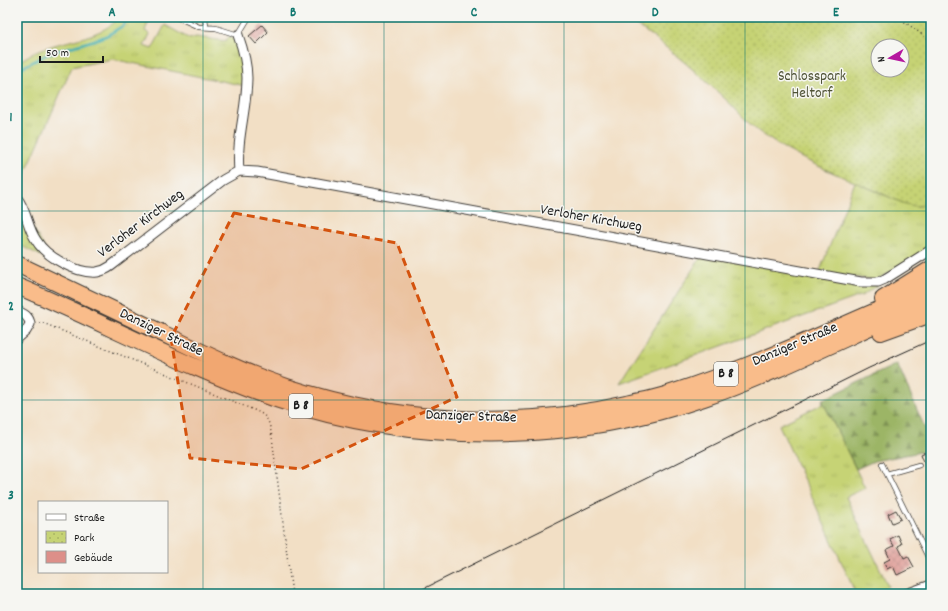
<svg xmlns="http://www.w3.org/2000/svg" width="948" height="611" font-family="Dekko,sans-serif">
<style>
.grass{fill:url(#grass-tufts);stroke:#717848}
.forest{fill:url(#forest-firs);stroke:#5c6841}
.park{fill:url(#park-dots);stroke:#717848;fill-rule:evenodd}
.lines{fill:none;stroke-linecap:round;stroke-linejoin:round}
.stream{stroke:#3fb0b8;stroke-width:2.5}
.building{fill:url(#building-cross-hatch)}
.lane-casing{stroke:#3c3935;stroke-width:6}
.street-casing{stroke:#3c3935;stroke-width:11}
.highway-casing{stroke:#3c3935;stroke-width:18}
.path{stroke:#3c3935;stroke-width:1.5;stroke-dasharray:1 3;stroke-linecap:butt}
.lane{stroke:#fff;stroke-width:4.5}
.street{stroke:#fff;stroke-width:9}
.highway{stroke:#f9bc8a;stroke-width:16}
.tram{stroke:#1c1c1c;stroke-width:1}
.marked{fill:#d4530e;fill-opacity:0.2;stroke:#d4530e;stroke-width:3;stroke-dasharray:8 5;stroke-linejoin:round}
.grid{fill:none;stroke:#0f766e;stroke-width:1;stroke-opacity:0.55}
.labels{text-anchor:middle;dominant-baseline:central;stroke-width:3;stroke-linejoin:round;paint-order:stroke}
.shield{fill:#f6f6f2;stroke:#5d5d5c;stroke-width:1}
.shield-label{font-size:14px;font-weight:bold;fill:#1c1c1c}
.park-label{font-size:15px;fill:#4f5336;stroke:#f6f6f2}
.street-label{font-size:15px;fill:#1c1c1c;stroke:#f6f6f2}
.neatline{fill:none;stroke:#0f766e;stroke-width:1.5}
.grid-label{font-size:13px;text-anchor:middle;font-weight:bold;fill:#0f766e}
</style>
<defs>
<pattern id="grass-tufts" width="24" height="20" patternUnits="userSpaceOnUse"><rect width="24" height="20" fill="#c6d374"/><path d="M3 7l-1-3M5 7V3M7 7l1-3M15 17l-1-3M17 17v-4M19 17l1-3" fill="none" stroke="#aab564"/></pattern>
<pattern id="forest-firs" width="22" height="20" patternUnits="userSpaceOnUse"><rect width="22" height="20" fill="#9cb566"/><path d="M5 1l3.5 6h-7zM16 11l3.5 6h-7z" fill="#7e9253"/></pattern>
<pattern id="park-dots" width="8" height="8" patternUnits="userSpaceOnUse"><rect width="8" height="8" fill="#c6d374"/><path d="M2 2h.1M6 6h.1" fill="none" stroke="#aab564" stroke-width="1.8" stroke-linecap="round"/></pattern>
<pattern id="building-cross-hatch" width="8" height="8" patternUnits="userSpaceOnUse"><rect width="8" height="8" fill="#dd8f89"/><path d="M0 0l8 8M0 8l8-8" fill="none" stroke="#b2746f"/></pattern>
</defs>
<rect width="100%" height="100%" fill="#f6f6f2"/>
<filter id="ink" filterUnits="userSpaceOnUse"><feTurbulence type="fractalNoise" baseFrequency=".025" numOctaves="2"/><feDisplacementMap in="SourceGraphic" scale="8" xChannelSelector="R" yChannelSelector="G"/><feConvolveMatrix kernelMatrix="1 2 1 2 8 2 1 2 1" color-interpolation-filters="sRGB"/></filter>
<filter id="wash" filterUnits="userSpaceOnUse"><feTurbulence type="fractalNoise" baseFrequency=".012" numOctaves="4" result="noise"/><feDisplacementMap in="SourceGraphic" scale="16" xChannelSelector="R" yChannelSelector="G"/><feGaussianBlur stdDeviation="0.9" result="paint"/><feColorMatrix in="noise" values="0 0 0 0 0 0 0 0 0 0 0 0 0 0 0 0 0 1.4 0 .05"/><feComposite in="paint" operator="in"/></filter>
<g filter="url(#wash)">
<rect width="100%" height="100%" fill="#f2dfc5"/>
<!-- grass -->
<path class="grass" d="M 119,17 L 145,17 L 149,20 L 145,31 L 150,34 L 144,46 L 152,49 L 165,25 L 190,39 L 196,37 L 225,41 L 230,36 L 240,45 L 246,86 L 112,59 L 72,67 L 24,176 L 19,198 L 17,196 L 17,63 C 26,57 35,51 45,48 C 67,40 104,37 119,17 Z
M 931,163 L 931,248 L 877,280 L 819,273 L 855,182 L 903,203 L 930,198 L 928,177 Z
M 17,201 L 52,261 L 17,244 Z
M 702,255 L 878,285 L 863,295 L 619,383 Z
M 824,403 L 865,488 L 846,497 L 888,586 L 875,594 L 856,594 L 779,425 Z"/>
<!-- forest -->
<path class="forest" d="M 897,364 L 931,442 L 931,450 L 874,461 L 856,469 L 822,400 Z"/>
<!-- park -->
<path class="park" d="M 625,17 L 931,17 L 931,163 C 929,168 928,172 928,177 C 928,185 934,197 927,203 C 916,212 892,198 881,193 C 839,175 795,159 758,131 C 744,120 734,106 721,95 C 691,67 659,40 625,17 ZM 878,46 L 902,46 L 902,70 L 878,70 Z"/>
<g class="lines">
<!-- stream -->
<path class="stream" d="M 17,70 L 50,53 L 98,39 L 108,35 L 124,25 L 128,17"/>
</g>
<g id="blocks">
<!-- building -->
<path class="building" d="M 262,25 L 268,32 L 256,44 L 249,36 Z
M 928,451 L 931,458 L 931,461 L 925,464 L 921,454 Z
M 896,510 L 901,519 L 892,523 L 888,514 Z
M 898,535 L 902,544 L 898,546 L 904,558 L 908,556 L 914,567 L 897,575 L 893,566 L 887,569 L 884,562 L 890,559 L 886,550 L 894,546 L 890,539 Z"/>
</g>
</g>
<g filter="url(#ink)">
<use href="#blocks" fill-opacity="0" stroke="#3c3935" stroke-width="1"/>
<g class="lines">
<defs>
<path id="lane" d="M 177,17 L 199,27 L 216,28 L 238,35 L 249,17
M 205,17 L 206,27
M 882,464 L 931,563
M 887,474 L 919,465"/>
<path id="street" d="M 238,35 C 243,49 247,63 247,78 C 247,109 236,139 239,171
M 17,198 C 27,211 27,227 36,240 C 46,257 77,274 97,272 C 102,271 107,269 111,266 L 223,180 L 239,171 L 257,172 L 861,282 L 878,282 L 885,279 L 931,250
M 17,311 C 24,314 29,316 30,324 L 26,331 L 17,339
M 906,594 L 931,585"/>
<path id="highway" d="M 17,264 C 66,287 114,310 162,333 C 203,353 244,373 287,387 C 397,423 515,430 627,404 C 640,401 653,399 665,395 C 756,366 843,325 931,287
M 17,286 C 105,323 189,369 279,400 C 415,445 568,445 704,398 C 782,371 855,332 931,300
M 883,299 L 931,269
M 881,332 L 931,314"/>
</defs>
<!-- lane casing -->
<use href="#lane" class="lane-casing"/>
<!-- street casing -->
<use href="#street" class="street-casing"/>
<!-- highway casing -->
<use href="#highway" class="highway-casing"/>
<!-- path -->
<path class="path" d="M 898,17 L 931,41
M 39,323 L 43,323 L 254,410 C 269,416 269,422 272,437 L 292,594"/>
<!-- lane -->
<use href="#lane" class="lane"/>
<!-- street -->
<use href="#street" class="street"/>
<!-- highway -->
<use href="#highway" class="highway"/>
<!-- tram -->
<path class="tram" d="M 413,594 L 869,368 L 931,340"/>
</g>
</g>
<!-- marked area -->
<path class="marked" d="M 234,213 L 397,243 L 457,397 L 301,469 L 190,458 L 171,338 Z"/>
<!-- grid -->
<path class="grid" d="M 203,17 L 203,594M 384,17 L 384,594M 564,17 L 564,594M 745,17 L 745,594M 17,211 L 931,211M 17,400 L 931,400"/>
<g class="labels">
<!-- shield labels -->
<g class="shield">
<rect x="714" y="362" width="24" height="24" rx="3"/>
<rect x="289" y="394" width="24" height="24" rx="3"/>
</g>
<g class="shield-label">
<text x="726" y="374">B 8</text>
<text x="301" y="406">B 8</text>
</g>
<!-- park labels -->
<g class="park-label">
<text x="812" y="77">Schlosspark<tspan x="812" dy="17">Heltorf</tspan></text>
</g>
<!-- street labels -->
<g class="street-label">
<text transform="translate(591 219) rotate(10)">Verloher Kirchweg</text>
<text transform="translate(141 224) rotate(-37)">Verloher Kirchweg</text>
<text transform="translate(161 333) rotate(26)">Danziger Straße</text>
<text transform="translate(795 345) rotate(-23)">Danziger Straße</text>
<text transform="translate(471 417) rotate(2)">Danziger Straße</text>
</g>
</g>
<!-- margin -->
<rect width="948" height="611" fill="none" stroke="#f6f6f2" stroke-width="44"/>
<!-- legend -->
<rect x="38" y="501" width="130" height="72" fill="#f6f6f2" stroke="#9f9f9c"/>
<rect x="46" y="514" width="20" height="6" fill="#ffffff" stroke="#9f9f9c"/>
<text x="74" y="521" font-size="12" fill="#1c1c1c">Straße</text>
<rect x="46" y="531" width="20" height="12" fill="url(#park-dots)" stroke="#9f9f9c"/>
<text x="74" y="541" font-size="12" fill="#1c1c1c">Park</text>
<rect x="46" y="551" width="20" height="12" fill="#dd8f89" stroke="#9f9f9c"/>
<text x="74" y="561" font-size="12" fill="#1c1c1c">Gebäude</text>
<!-- north arrow -->
<g transform="translate(890 58) rotate(261)"><circle r="19" fill="#f6f6f2" stroke="#9f9f9c"/>
<path d="M0-3L7 15L0 10L-7 15Z" fill="#b5179e"/>
<text y="-6" font-size="11" font-weight="bold" text-anchor="middle" fill="#1c1c1c">N</text>
</g>
<!-- scale -->
<path d="M40 56v6h63v-6" fill="none" stroke="#1c1c1c" stroke-width="2"/>
<text x="46" y="56" font-size="12" fill="#1c1c1c" stroke="#f6f6f2" stroke-width="3" paint-order="stroke">50 m</text>
<rect x="22" y="22" width="904" height="567" class="neatline"/>
<g class="grid-label">
<text x="112" y="16">A</text>
<text x="293" y="16">B</text>
<text x="474" y="16">C</text>
<text x="655" y="16">D</text>
<text x="836" y="16">E</text>
<text x="11" y="121">1</text>
<text x="11" y="310">2</text>
<text x="11" y="499">3</text>
</g>
</svg>
